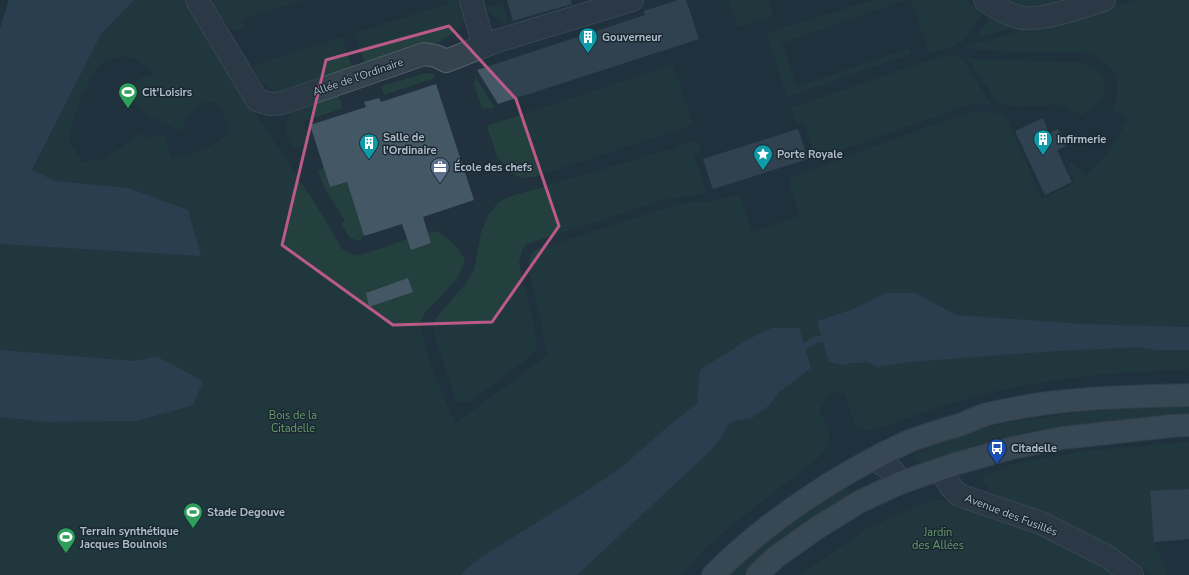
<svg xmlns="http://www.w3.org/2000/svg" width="1189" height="575" font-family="'Nunito Sans',sans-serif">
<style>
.green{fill:#233f3e;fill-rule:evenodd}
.water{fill:#335066}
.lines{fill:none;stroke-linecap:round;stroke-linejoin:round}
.stream{stroke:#335066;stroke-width:6}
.building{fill:#445764}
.minor-casing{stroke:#53606c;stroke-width:24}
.major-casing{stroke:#3e4c57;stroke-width:24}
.minor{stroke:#35434e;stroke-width:22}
.major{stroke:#53626e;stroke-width:22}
.marked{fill:none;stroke:#bb5a87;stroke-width:3;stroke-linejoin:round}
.labels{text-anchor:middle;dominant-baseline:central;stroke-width:3;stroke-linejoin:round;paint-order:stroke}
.poi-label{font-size:11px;font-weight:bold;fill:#b0bdc9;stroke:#1a2832;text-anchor:start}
.street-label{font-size:11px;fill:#b0bdc9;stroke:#1a2832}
.park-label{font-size:11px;fill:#659c6a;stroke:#1a2832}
</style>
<rect width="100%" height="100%" fill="#21313e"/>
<!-- green -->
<path class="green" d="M 134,0 L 183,0 L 241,92 L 323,216 L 342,249 L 354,256 C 382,250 408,237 436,231 C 450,240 458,245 465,261 L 457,279 L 425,313 L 419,325 L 434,374 L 455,424 L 548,355 L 529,271 C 529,262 528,257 535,250 L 676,205 L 691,202 L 711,201 L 740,195 L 751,232 L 753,232 L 799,216 L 789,182 L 792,177 L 922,129 L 969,113 L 980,112 L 997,113 L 1005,115 L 1042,199 L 1075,183 L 1067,166 L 1072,162 L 1085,177 C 1104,159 1118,141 1128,117 L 1113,109 C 1124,76 1113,58 1080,52 L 998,51 L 966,48 L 970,43 L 974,42 L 979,43 L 988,41 L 1022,30 L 1028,32 L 1136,0 L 1189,0 L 1189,369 C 1116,372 1040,378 969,398 C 936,407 903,420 871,431 L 863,430 L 856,428 L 845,394 L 833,391 L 819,410 L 829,431 L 829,444 L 819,457 L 738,520 L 709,545 L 680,575 L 0,575 L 0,417 L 46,422 L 137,421 L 163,413 L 173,366 L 156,356 L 135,361 L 0,350 L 0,244 L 201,256 L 128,188 L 55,181 L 32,171 L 101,34 ZM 121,56 L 136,58 L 154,75 L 141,78 L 125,90 L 147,115 L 182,132 L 185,117 L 206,102 L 216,103 L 223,112 L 230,133 C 213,148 192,155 171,159 L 166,137 L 158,135 L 150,138 L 138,134 L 108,158 L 82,162 L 68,138 L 81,97 L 96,69 L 107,61 Z
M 209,0 L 303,0 L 242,19 L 245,28 L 236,31 L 232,30 Z
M 447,0 L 464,0 L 468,14 L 465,22 L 458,29 L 441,41 L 366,66 L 354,33 L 448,4 Z
M 728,0 L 768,0 L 773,16 L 738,27 Z
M 873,0 L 905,0 L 782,43 L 797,87 L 909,48 L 911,54 L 787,97 L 767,33 Z
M 911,0 L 967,0 L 973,7 L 983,13 L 964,40 L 952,46 L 929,53 Z
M 1006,0 L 1075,0 L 1029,8 Z
M 503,4 L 508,24 C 500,21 491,16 486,8 Z
M 990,18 L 1013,27 L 987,35 L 977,37 Z
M 342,37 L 353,70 L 285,93 L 268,88 L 262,82 L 252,66 Z
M 947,55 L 955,56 L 962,59 L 991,104 L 976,103 L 965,106 L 816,159 L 804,122 L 797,123 L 791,108 L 912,66 Z
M 966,57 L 985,60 L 1076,62 C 1084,64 1094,65 1099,72 C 1114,89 1099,109 1081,115 L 1058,104 L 1021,107 L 1009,106 L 998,103 Z
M 673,65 L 693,125 L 534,177 L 523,178 L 516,176 L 509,170 L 497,157 L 487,126 Z
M 426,73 L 434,74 L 435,78 L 384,95 L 381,86 Z
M 475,76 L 495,108 L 482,109 L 474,84 Z
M 337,92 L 343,108 L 303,122 L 309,143 L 294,149 C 284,133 283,126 292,110 Z
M 697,140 L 701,152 L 694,154 L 706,193 L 662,200 L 527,244 L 522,250 L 519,264 L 536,336 L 537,346 L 535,352 L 471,401 L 467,403 L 456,401 L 437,344 L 434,328 L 435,319 L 466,283 L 474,270 L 481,232 L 488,215 L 497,204 L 505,198 L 678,147 L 677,145 Z
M 324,168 L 330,187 L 347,182 L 364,236 L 360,241 L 350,238 L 341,223 L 345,221 L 324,187 L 318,170 Z
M 1189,404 L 1189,414 L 1091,423 L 1026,432 L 987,441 L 921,463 L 914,462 L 913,456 L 932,446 L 977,430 L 1006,423 L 1091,411 Z
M 1189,442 L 1189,489 L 1150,492 L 1154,542 L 1168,575 L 1152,575 L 1133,559 L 1112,546 L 1048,515 L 997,497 L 984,483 L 984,475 L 1010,465 L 1084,451 Z
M 842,485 L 849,490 L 848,498 L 763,557 L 743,575 L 726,575 L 747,556 Z
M 940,500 L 992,515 L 1044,528 L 1119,575 L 800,575 L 865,530 L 912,508 L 931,501 Z"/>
<!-- water -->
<path class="water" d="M 9,0 L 134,0 L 101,34 L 32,170 L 55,181 L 128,188 L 188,210 L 201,256 L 0,244 L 0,28 Z
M 886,293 L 915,293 L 956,315 L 1082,324 L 1189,327 L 1189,350 L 1155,350 L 1140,347 L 1056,351 L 908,362 L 877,367 L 867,361 L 861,363 L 851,363 L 843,365 L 829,362 L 817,321 L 854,309 Z
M 772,328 L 799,328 L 811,368 L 779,392 L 768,406 L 752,418 L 730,422 L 721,438 L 710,451 L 577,575 L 463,575 L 462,573 L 477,560 L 579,496 L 622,467 L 665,429 L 697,403 L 700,370 L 747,340 Z
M 0,350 L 135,361 L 156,356 L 203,381 L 193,405 L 137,421 L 45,422 L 0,417 Z"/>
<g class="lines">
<!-- stream -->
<path class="stream" d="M 799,351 L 816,339 L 830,339"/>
</g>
<!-- building -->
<path class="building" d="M 507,0 L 571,0 L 572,4 L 513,21 Z
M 678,0 L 686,0 L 699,39 L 498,104 L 477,70 L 645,15 L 644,11 Z
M 436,84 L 474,200 L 423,217 L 431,243 L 411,250 L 402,224 L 364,236 L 347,182 L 330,187 L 310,125 L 366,107 L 364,102 L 379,98 L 381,102 Z
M 1043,118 L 1049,133 L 1058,129 L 1066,146 L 1057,150 L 1072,182 L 1045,195 L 1015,131 Z
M 798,129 L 808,159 L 713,189 L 703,159 Z
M 408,278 L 413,292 L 369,307 L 366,293 Z
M 1189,489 L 1189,539 L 1154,542 L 1150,491 Z"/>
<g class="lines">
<defs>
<path id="minor" d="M 197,0 L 257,100 L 270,104 L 282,103 L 424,54 L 436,56 L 446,61 L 497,41 L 632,0
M 471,0 L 484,46
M 985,0 C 994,7 1006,13 1018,17 C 1038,23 1083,6 1104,0
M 873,459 L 893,471 L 900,483
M 940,469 L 951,487 L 959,495 L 1041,523 L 1108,557 L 1132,575"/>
<path id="major" d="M 713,575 C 767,521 838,474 907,442 C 924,435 942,430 959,425 C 968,422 976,418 984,415 C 994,412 1006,410 1017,408 C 1073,397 1132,397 1189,395
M 757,575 L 776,557 L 817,528 L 859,502 L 900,483 L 955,464 L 1012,448 L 1062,438 L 1171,426 L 1189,425"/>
</defs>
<!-- minor casing -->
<use href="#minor" class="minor-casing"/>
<!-- major casing -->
<use href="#major" class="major-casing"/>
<!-- minor -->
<use href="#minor" class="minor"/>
<!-- major -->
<use href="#major" class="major"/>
</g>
<!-- marked area -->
<path d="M0 0H1189V575H0ZM 449,26 L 516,99 L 559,226 L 492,322 L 393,325 L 282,245 L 326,60 Z" fill="#21313e" fill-opacity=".55" fill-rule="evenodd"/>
<path class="marked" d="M 449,26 L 516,99 L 559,226 L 492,322 L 393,325 L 282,245 L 326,60 Z"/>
<!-- icons -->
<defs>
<symbol id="building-pin" viewBox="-11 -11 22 30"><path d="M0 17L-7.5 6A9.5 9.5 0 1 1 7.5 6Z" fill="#0f9aa8" stroke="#1a2832"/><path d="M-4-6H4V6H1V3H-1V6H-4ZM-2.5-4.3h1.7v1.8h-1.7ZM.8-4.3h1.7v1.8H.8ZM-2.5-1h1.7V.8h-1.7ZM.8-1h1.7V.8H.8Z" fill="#fff"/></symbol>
<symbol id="stadium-pin" viewBox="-11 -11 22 30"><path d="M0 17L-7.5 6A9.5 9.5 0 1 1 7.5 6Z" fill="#2e9e5b" stroke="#1a2832"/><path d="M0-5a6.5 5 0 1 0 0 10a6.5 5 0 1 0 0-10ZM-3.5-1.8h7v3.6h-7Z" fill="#fff"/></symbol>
<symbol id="sight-pin" viewBox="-11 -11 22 30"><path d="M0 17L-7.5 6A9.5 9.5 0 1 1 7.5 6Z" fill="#0f9aa8" stroke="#1a2832"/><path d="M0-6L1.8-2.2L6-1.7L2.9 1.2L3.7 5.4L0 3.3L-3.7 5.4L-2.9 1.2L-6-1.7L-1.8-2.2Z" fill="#fff"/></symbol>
<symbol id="office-pin" viewBox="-11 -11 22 30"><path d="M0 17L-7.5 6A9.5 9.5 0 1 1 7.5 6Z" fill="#5c6f8a" stroke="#1a2832"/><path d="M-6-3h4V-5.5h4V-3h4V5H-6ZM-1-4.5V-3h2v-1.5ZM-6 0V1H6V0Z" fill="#fff"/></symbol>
<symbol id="bus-pin" viewBox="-11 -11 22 30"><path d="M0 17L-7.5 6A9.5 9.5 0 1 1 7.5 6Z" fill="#1a4fb4" stroke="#1a2832"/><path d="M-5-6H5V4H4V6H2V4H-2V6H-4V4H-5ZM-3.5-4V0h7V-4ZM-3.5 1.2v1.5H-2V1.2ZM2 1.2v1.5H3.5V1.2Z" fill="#fff"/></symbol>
</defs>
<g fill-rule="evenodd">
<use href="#building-pin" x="577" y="26" width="22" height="30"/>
<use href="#stadium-pin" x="117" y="81" width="22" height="30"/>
<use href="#building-pin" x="1032" y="128" width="22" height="30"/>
<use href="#building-pin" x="358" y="132" width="22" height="30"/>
<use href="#sight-pin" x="752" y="143" width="22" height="30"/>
<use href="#office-pin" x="429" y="156" width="22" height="30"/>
<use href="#bus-pin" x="986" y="437" width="22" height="30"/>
<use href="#stadium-pin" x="182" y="501" width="22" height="30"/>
<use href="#stadium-pin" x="55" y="526" width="22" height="30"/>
</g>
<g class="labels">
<!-- poi labels -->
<g class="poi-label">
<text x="602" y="37">Gouverneur</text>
<text x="142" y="92">Cit'Loisirs</text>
<text x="383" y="137">Salle de<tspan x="383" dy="13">l'Ordinaire</tspan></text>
<text x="1057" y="139">Infirmerie</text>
<text x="777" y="154">Porte Royale</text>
<text x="454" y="167">École des chefs</text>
<text x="1011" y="448">Citadelle</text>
<text x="207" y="512">Stade Degouve</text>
<text x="80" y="531">Terrain synthétique<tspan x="80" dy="13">Jacques Boulnois</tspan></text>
</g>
<!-- street labels -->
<g class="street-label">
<text transform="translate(358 77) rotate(-19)">Allée de l'Ordinaire</text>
<text transform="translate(1011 515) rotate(21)">Avenue des Fusillés</text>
</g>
<!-- park labels -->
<g class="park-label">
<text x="293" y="415">Bois de la<tspan x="293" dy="13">Citadelle</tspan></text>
<text x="938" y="532">Jardin<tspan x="938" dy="13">des Allées</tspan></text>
</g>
</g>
</svg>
